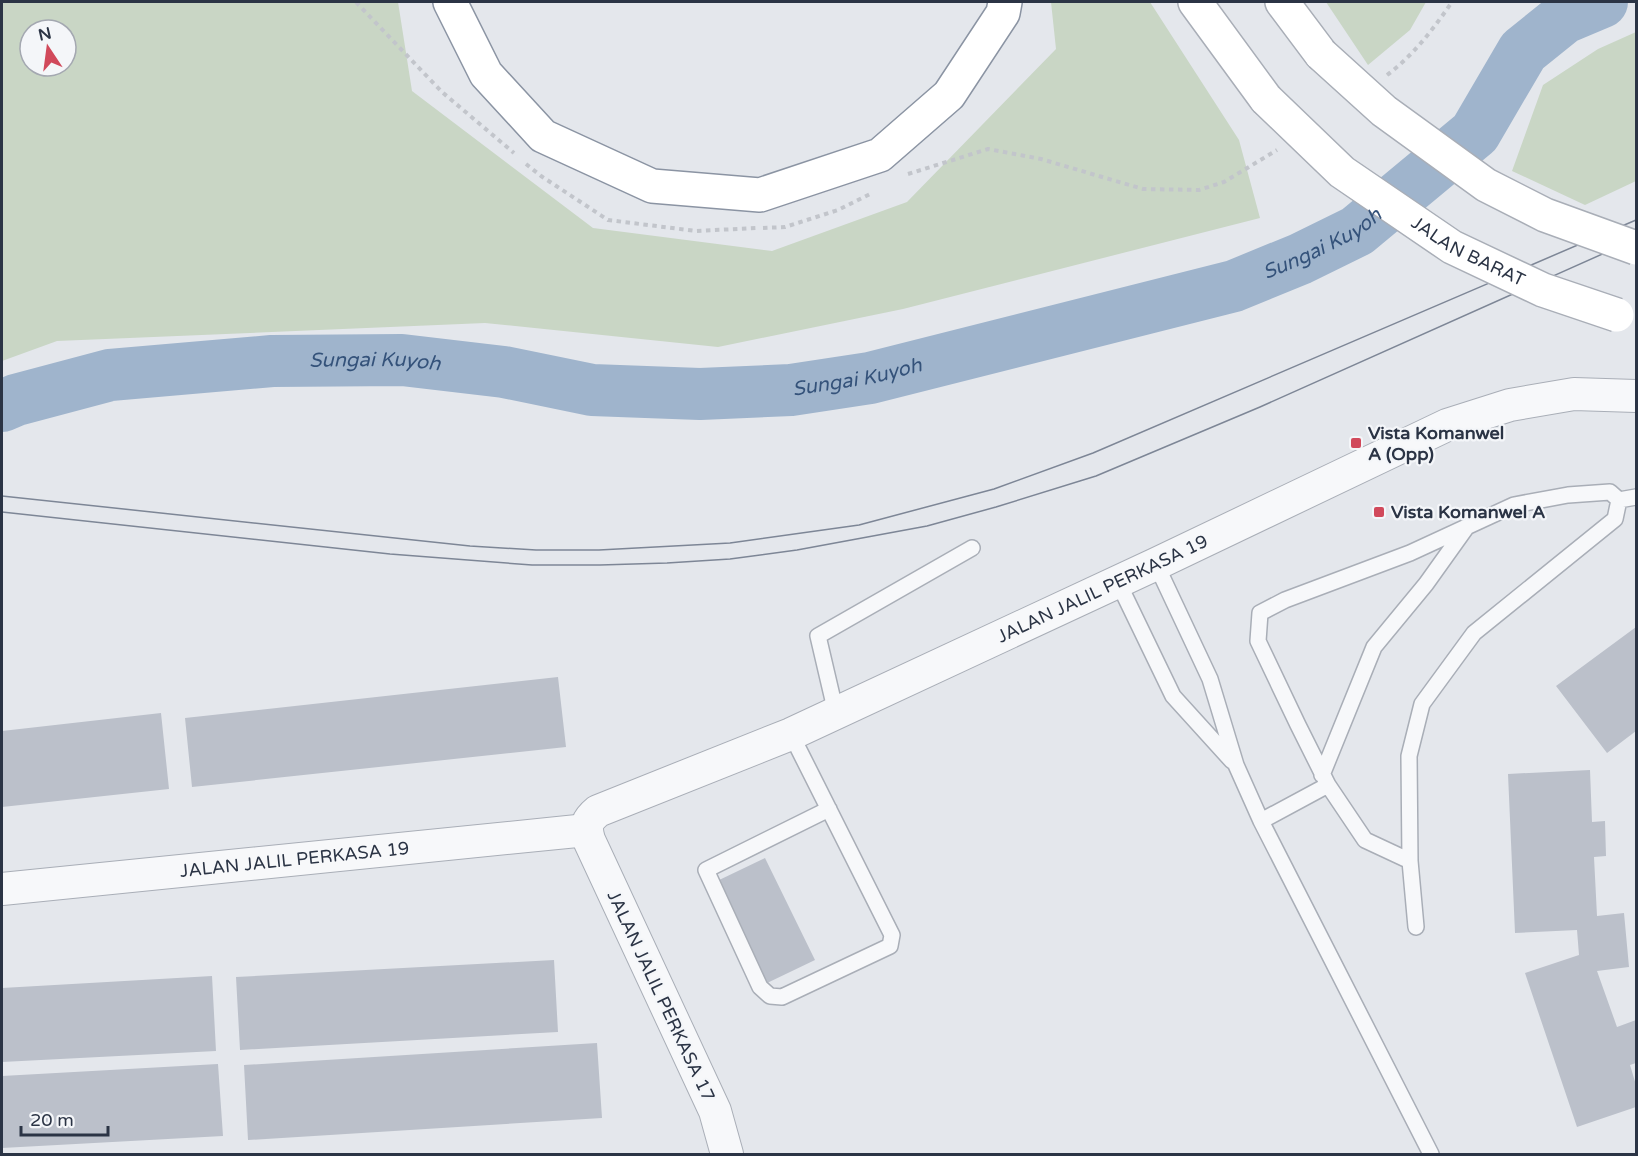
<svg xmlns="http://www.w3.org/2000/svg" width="1638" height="1156" font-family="'Varela Round',sans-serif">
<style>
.green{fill:#c9d6c5;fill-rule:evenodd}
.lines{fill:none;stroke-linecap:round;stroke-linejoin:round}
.river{stroke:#9fb4cc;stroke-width:52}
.building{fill:#bbc0ca}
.lane-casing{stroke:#a9aeb7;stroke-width:18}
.street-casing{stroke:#a9aeb7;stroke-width:34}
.secondary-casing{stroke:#a9aeb7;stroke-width:36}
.highway-casing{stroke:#8b94a3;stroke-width:36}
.path{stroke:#c2c5cb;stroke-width:4;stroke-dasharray:4.5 4.5;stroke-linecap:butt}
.lane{stroke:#f7f8fa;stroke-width:15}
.street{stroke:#f7f8fa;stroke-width:32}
.secondary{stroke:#fff;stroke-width:33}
.highway{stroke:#fff;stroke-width:33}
.tram{stroke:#7d8696;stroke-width:1.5}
.secondary-bridge-casing{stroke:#a9aeb7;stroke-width:36;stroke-linecap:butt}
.secondary-bridge{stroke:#fff;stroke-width:33}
.poi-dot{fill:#d1495b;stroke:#f4f6f9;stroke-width:2}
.labels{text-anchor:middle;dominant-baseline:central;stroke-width:4.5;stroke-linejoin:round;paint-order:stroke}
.street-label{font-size:18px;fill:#2b3445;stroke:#f4f6f9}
.poi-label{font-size:18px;font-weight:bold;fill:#2b3445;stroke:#f4f6f9;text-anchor:start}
.water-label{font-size:20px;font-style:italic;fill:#34527a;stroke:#f4f6f9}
</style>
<rect width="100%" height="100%" fill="#e4e7ec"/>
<!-- green -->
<path class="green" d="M 2,2 L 398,2 L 412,91 L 593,228 L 772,251 L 907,202 L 1056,49 L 1051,2 L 1150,2 L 1239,140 L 1260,218 L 903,309 L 718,347 L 485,323 L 57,341 L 2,361 ZM 30,30 L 66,30 L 66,66 L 30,66 Z
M 1326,2 L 1426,2 L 1410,30 L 1368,65 Z
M 1636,32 L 1636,181 L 1585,205 L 1512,171 L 1543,85 L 1598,49 Z"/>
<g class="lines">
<!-- river -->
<path class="river" id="s1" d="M 2,406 L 16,400 L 110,375 L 272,361 L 402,360 L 504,372 L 592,390 L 700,394 L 791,390 L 870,378 L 1234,286 L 1300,259 L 1357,231 L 1475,133 L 1523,51 L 1564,18 L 1602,2"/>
</g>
<!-- building -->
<path class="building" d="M 1636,627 L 1636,731 L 1607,753 L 1556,686 Z
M 558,677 L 566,747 L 192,787 L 185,718 Z
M 161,713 L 169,789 L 2,807 L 2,731 Z
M 1590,770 L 1592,822 L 1605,821 L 1606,856 L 1594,857 L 1597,916 L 1624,913 L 1629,967 L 1597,971 L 1617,1027 L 1636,1020 L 1636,1063 L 1630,1065 L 1636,1085 L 1636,1107 L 1577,1127 L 1525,973 L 1579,955 L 1577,930 L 1515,933 L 1508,774 Z
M 765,858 L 815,960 L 765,984 L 715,882 Z
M 554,960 L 558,1032 L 240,1050 L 236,977 Z
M 212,976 L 216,1051 L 2,1062 L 2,988 Z
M 597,1043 L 602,1118 L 248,1140 L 244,1065 Z
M 218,1064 L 223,1136 L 2,1148 L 2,1076 Z"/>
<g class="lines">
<defs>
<path id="lane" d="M 1619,500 L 1636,497
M 1156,564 L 1210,679 L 1236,765 L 1261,821 L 1431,1154
M 1118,582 L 1173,696 L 1232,761
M 836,713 L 818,636 L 972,548
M 791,734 L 892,935 L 890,946 L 782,997 L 770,996 L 760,987 L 706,870 L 829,809
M 1322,775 L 1374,647 L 1426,584 L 1466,528
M 1328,785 L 1365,840 L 1410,861
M 1261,821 L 1328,785 L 1298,725 L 1258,641 L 1260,613 L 1285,600 L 1410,553 L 1514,505 L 1568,495 L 1610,492 L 1619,500 L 1615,519 L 1474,633 L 1422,704 L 1409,756 L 1410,861 L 1416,927"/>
<g id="street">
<path id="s2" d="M 2,889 L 587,830"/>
<path id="s3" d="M 727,1154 L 715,1111 L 589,840 C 585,825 587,820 598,811 L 791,734 L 1156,564 L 1447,425 L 1510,405 L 1574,394 L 1636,396"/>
</g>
<path id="secondary" d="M 1195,2 L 1266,99
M 1282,2 L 1321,54"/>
<path id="highway" d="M 450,2 L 486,74 L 543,136 L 652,186 L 760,195 L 880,155 L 949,95 L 1003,13 L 1005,2"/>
</defs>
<!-- lane casing -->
<use href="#lane" class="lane-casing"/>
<!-- street casing -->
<use href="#street" class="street-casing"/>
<!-- secondary casing -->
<use href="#secondary" class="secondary-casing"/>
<!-- highway casing -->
<use href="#highway" class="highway-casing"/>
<!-- path -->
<path class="path" d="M 356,2 L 442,92 L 514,153
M 1387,75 C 1413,56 1434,28 1452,2
M 526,164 L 541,176 L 608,220 L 696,231 L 756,228
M 908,174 L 988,149 L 1041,159 L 1143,189 L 1199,190 L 1224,182 L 1277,150
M 763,228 L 785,227 L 838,210 L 872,193"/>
<!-- lane -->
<use href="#lane" class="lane"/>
<!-- street -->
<use href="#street" class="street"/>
<!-- secondary -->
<use href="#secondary" class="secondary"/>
<!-- highway -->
<use href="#highway" class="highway"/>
<!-- tram -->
<path class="tram" d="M 2,496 L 470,546 L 536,550 L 599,550 L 730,543 L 859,525 L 994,489 L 1093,453 L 1636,220
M 2,512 L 390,554 L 532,565 L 600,565 L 667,563 L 730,559 L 797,550 L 927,526 L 996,507 L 1096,476 L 1260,407 L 1636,239"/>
<defs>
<g id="secondary-bridge">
<path d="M 1321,54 L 1384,111 L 1486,185 L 1545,215 L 1636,248"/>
<path id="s4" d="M 1266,99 L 1342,172 L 1452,247 L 1543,290 L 1617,315"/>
</g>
</defs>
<!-- secondary-bridge casing -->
<use href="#secondary-bridge" class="secondary-bridge-casing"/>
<!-- secondary-bridge -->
<use href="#secondary-bridge" class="secondary-bridge"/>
</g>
<!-- markers -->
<g class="poi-dot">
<rect x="1350" y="437" width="12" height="12" rx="3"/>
<rect x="1373" y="506" width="12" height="12" rx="3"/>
</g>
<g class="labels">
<!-- street labels -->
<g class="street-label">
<text stroke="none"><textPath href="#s4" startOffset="255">JALAN BARAT</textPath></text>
<text stroke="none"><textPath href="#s3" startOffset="928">JALAN JALIL PERKASA 19</textPath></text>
<text stroke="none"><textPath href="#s2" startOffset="294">JALAN JALIL PERKASA 19</textPath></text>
<text transform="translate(661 996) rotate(65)">JALAN JALIL PERKASA 17</text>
</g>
<!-- poi labels -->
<g class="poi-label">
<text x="1368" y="433">Vista Komanwel<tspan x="1368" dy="21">A (Opp)</tspan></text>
<text x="1391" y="512">Vista Komanwel A</text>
</g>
<!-- water labels -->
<g class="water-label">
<text stroke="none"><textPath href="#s1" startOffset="1350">Sungai Kuyoh</textPath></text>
<text stroke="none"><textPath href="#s1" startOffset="378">Sungai Kuyoh</textPath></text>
<text stroke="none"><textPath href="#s1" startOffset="864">Sungai Kuyoh</textPath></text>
</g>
</g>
<!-- border -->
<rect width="1638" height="1156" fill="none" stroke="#2b3445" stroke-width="6"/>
<!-- north arrow -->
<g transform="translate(48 48) rotate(347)"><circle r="28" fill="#f4f6f9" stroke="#a4a8b1" stroke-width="1.5"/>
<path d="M0-4.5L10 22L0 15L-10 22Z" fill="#d1495b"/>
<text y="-9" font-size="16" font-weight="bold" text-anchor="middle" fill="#2b3445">N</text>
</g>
<!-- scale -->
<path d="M21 1126v9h87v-9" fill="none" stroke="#2b3445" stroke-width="3"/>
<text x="30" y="1126" font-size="18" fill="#2b3445" stroke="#f4f6f9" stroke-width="4.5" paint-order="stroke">20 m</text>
</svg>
